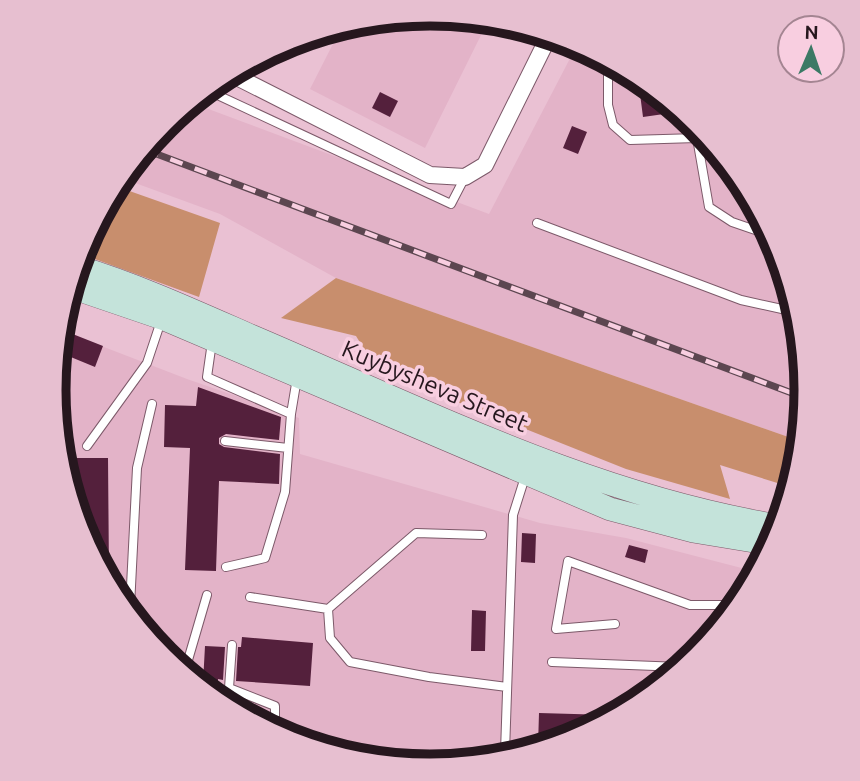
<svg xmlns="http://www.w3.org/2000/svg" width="860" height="781" font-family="Ubuntu,sans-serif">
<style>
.built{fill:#e3b3c8}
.forest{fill:#c88e6d}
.building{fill:#54203c}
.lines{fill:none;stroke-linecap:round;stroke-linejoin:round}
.service-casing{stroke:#7c5969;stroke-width:10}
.minor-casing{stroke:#7c5969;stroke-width:18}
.secondary-casing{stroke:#7c5969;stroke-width:24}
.service{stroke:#fff;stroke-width:8}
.minor{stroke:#fff;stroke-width:16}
.secondary{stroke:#c4e3da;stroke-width:23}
.rail-casing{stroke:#5c4650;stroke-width:7}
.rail{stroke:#f8cee0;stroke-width:4.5;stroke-dasharray:13;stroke-linecap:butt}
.labels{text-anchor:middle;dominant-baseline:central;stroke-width:7;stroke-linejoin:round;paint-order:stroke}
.street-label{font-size:24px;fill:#26171e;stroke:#f8cee0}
.rim{fill:none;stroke:#26171e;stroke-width:9}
</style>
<rect width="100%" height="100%" fill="#eac1d3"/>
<!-- built -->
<path class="built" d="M 430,14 L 486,25 L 425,148 L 310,89 L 338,34 L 336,33 Z
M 577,45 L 697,125 L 778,247 L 806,391 L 797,440 L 336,278 L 220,214 L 127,180 L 164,124 L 195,104 L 489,214 Z
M 65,332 L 187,379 L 299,418 L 300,454 L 540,523 L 626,538 L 753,571 L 696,657 L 574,738 L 430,767 L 286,738 L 163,656 L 82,534 L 54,390 Z"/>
<!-- forest -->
<path class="forest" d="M 121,188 L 220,223 L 199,297 L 81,254 L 82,246 Z
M 336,278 L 797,440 L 787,486 L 720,465 L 730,499 L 626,469 L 377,370 L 356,336 L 281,318 Z"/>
<!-- building -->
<path class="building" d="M 639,86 L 678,112 L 643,117 Z
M 380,92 L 398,101 L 390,117 L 372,108 Z
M 572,126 L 587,132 L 578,154 L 563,148 Z
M 65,331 L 103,346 L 95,367 L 61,353 Z
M 198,387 L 281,417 L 279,440 L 226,434 L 219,438 L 219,444 L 224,447 L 280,454 L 279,484 L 219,481 L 216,571 L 185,570 L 190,448 L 164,447 L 165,405 L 196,406 Z
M 67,458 L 108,458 L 109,574 L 82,534 Z
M 522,533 L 536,534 L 535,563 L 521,562 Z
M 629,545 L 648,550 L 645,563 L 625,557 Z
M 472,610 L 486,611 L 485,651 L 471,651 Z
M 242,637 L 313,643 L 310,686 L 236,681 L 238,647 L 241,647 Z
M 205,646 L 225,647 L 223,680 L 218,679 L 218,684 L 203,683 Z
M 539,713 L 609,715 L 574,738 L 538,746 Z"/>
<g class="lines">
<defs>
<path id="service" d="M 507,29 L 545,43
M 608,65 L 608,105 L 613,125 L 630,140 L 697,138 L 709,207 L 732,222 L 770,235
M 211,92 L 451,204 L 465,177
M 537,223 L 741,300 L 791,311
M 212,342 L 207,377 L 291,414
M 225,441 L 288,448
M 87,446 L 147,363 L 161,321
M 482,535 L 416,533 L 328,609 L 330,638 L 350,662 L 429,677 L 507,687
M 226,567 L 265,558 L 285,492 L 291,414 L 297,378
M 753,572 L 758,545
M 250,597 L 328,609
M 130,606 L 137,468 L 152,404
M 721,619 L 723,605
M 615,624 L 556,629 L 568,561 L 690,605 L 731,605
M 232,645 L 229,688 L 275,706 L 275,731
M 552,662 L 681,667
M 190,674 L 188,660 L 207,595
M 505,752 L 513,515 L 525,477"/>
<path id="minor" d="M 235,76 L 430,175 L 465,177 L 485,165 L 548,38"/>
<path id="secondary" d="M 78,267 C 137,285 194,311 251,336 C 423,409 593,496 779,526
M 74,288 L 162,318 L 610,509 L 693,531 L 772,544"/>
</defs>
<!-- service casing -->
<use href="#service" class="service-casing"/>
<!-- minor casing -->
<use href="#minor" class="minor-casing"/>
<!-- secondary casing -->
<use href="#secondary" class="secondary-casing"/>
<!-- service -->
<use href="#service" class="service"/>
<!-- minor -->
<use href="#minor" class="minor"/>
<!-- secondary -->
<use href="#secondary" class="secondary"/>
<defs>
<path id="rail" d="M 146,150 L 805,398"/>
</defs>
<!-- rail casing -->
<use href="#rail" class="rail-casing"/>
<!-- rail -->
<use href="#rail" class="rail"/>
</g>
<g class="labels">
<!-- street labels -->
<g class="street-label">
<text transform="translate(435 386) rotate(23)">Kuybysheva Street</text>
</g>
</g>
<!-- crop -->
<path d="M0 0H860V781H0ZM66 390a364 364 0 1 1 728 0a364 364 0 1 1-728 0Z" fill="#e7bfd0" fill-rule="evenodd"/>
<path class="rim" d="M66 390a364 364 0 1 1 728 0a364 364 0 1 1-728 0Z"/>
<!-- north arrow -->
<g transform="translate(811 49) rotate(2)"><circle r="33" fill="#f8cee0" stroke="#a48592" stroke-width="2"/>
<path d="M0-5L12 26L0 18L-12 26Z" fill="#3c7965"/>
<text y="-10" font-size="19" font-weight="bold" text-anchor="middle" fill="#26171e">N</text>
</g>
</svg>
